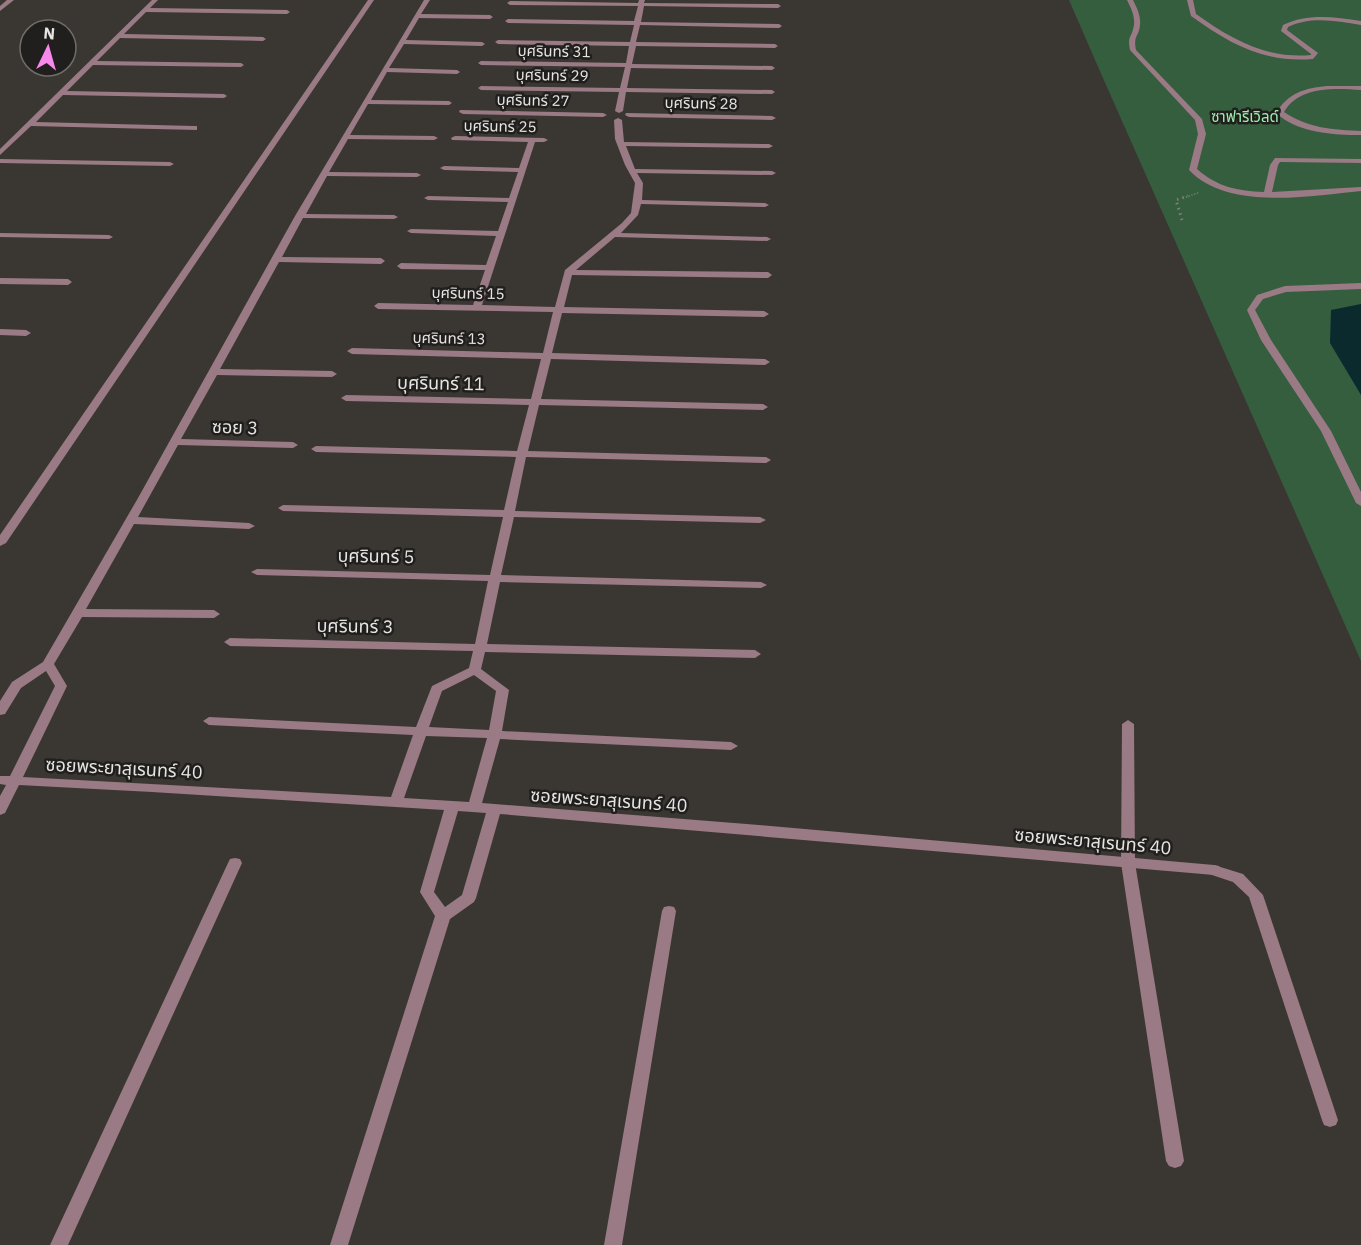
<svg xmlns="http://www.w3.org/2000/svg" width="1361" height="1245" font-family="'IBM Plex Sans','Noto Sans Thai',sans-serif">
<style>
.green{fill:#355e3e}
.water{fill:#0a2a2d}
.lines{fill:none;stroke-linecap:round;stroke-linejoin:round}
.path-far1{stroke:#807e7a;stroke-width:2;stroke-dasharray:1 2;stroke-linecap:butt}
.path{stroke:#807e7a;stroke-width:3;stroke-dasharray:1.5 4;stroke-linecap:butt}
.service{fill:#9a7a84;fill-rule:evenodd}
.minor{fill:#9a7a84;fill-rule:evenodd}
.labels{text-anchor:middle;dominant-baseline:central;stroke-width:5;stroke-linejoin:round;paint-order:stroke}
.far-street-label{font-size:15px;fill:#e6e4e1;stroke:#201f1d}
.far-park-label{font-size:15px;fill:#9befad;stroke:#201f1d}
.street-label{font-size:18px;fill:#e6e4e1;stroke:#201f1d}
</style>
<rect width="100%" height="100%" fill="#3a3733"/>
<!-- green -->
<path class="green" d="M 1069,0 L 1361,0 L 1361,661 L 1099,69 Z"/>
<!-- water -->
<path class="water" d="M 1361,304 L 1361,395 L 1330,343 L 1331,310 Z"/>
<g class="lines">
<!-- path-far1 -->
<path class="path-far1" d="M 1183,198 L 1198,193"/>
<!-- path -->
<path class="path" d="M 1182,220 L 1176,200 L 1188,196"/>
<!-- service -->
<path class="service" d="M 1127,0 L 1133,0 C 1137,8 1141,16 1140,25 C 1139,37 1133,35 1136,50 L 1202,119 L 1206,134 L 1197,169 C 1217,187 1238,191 1264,192 L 1270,165 L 1275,158 L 1361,159 L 1361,163 L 1280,162 L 1278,165 L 1272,192 L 1361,187 L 1361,191 C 1310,196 1228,211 1189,170 L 1198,134 L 1195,120 L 1130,50 C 1127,35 1132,38 1134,25 C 1135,16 1131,8 1127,0 Z
M 1187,0 L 1193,0 L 1196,14 C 1231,39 1266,59 1311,55 L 1311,54 L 1281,31 L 1283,25 C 1308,13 1334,17 1361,21 L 1361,25 C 1336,21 1311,16 1288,27 L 1287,30 L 1318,53 L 1313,59 C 1264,63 1230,44 1191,16 Z
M 1327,86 L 1361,86 L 1361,90 C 1334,88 1299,86 1284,112 C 1307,128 1334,130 1361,131 L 1361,135 C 1333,135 1298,133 1276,113 C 1288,93 1305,88 1327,86 Z
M 1361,283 L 1361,289 L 1286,292 L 1263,299 L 1255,310 L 1271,340 L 1331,431 L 1361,492 L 1361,506 L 1356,503 L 1321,431 L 1261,340 L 1247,310 L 1257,295 L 1285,286 Z
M 1128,720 L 1134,724 L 1135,863 L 1184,1161 L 1181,1166 L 1175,1168 L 1169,1166 L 1166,1161 L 1121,863 L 1122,724 Z
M 1214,865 L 1243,874 L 1263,895 L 1338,1120 L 1336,1125 L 1330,1127 L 1324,1125 L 1322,1120 L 1249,897 L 1233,882 L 1209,874 L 1207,870 L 1209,866 Z"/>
<!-- minor -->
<path class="minor" d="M 7,0 L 14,0 L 0,11 L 0,6 Z
M 152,0 L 158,0 L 150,8 L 287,10 L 290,12 L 287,14 L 146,12 L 124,34 L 263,37 L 266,39 L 263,41 L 120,38 L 97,61 L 241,63 L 244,65 L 241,67 L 93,65 L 67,91 L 224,94 L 227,96 L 224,98 L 63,95 L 36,122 L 194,126 L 197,126 L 197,130 L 31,126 L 0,155 L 0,149 Z
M 368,0 L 374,0 L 6,543 L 0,546 L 0,535 Z
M 424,0 L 430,0 L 421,14 L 490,15 L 493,17 L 490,19 L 419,18 L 406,40 L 482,42 L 485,44 L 482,46 L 404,44 L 389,68 L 457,70 L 460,72 L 457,74 L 387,72 L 371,100 L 449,101 L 452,103 L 449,105 L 368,104 L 350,135 L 434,136 L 438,138 L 434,140 L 348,139 L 329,172 L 417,173 L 421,175 L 417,177 L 327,176 L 306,214 L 394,215 L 398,217 L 394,219 L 303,218 L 282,257 L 381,258 L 385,261 L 381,264 L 279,262 L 220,369 L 332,371 L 337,374 L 332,377 L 217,375 L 181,439 L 293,442 L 298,445 L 293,448 L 178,445 L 138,517 L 249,523 L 255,526 L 249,529 L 134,524 L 86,609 L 214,610 L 220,614 L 214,618 L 82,617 L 54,664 L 67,686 L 23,777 L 391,797 L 413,735 L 209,725 L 203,721 L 209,717 L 416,727 L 432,686 L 469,668 L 473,651 L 230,646 L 224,642 L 230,638 L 475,644 L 488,581 L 257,575 L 251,572 L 257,569 L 490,575 L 503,517 L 283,511 L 278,508 L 283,505 L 504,510 L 516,457 L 316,452 L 311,449 L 316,446 L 517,451 L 529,405 L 346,401 L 341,398 L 346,395 L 531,399 L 541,359 L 352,354 L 347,351 L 352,348 L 543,353 L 553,312 L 378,309 L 374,306 L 378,303 L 473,305 L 485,270 L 401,269 L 397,266 L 401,263 L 486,265 L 496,236 L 411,233 L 407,231 L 411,229 L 498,231 L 508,202 L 428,200 L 424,198 L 428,196 L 509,198 L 518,172 L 444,170 L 440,168 L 444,166 L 519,168 L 528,142 L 452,140 L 451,138 L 455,136 L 544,138 L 548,140 L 544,142 L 535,142 L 482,305 L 555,307 L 565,270 L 622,223 L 631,213 L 635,183 L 625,165 L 615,139 L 614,120 L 618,118 L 622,120 L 624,142 L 769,144 L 773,146 L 769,148 L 626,146 L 635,169 L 772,171 L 776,173 L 772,175 L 637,173 L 643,183 L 642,200 L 765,203 L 769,205 L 765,207 L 641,204 L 638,215 L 621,233 L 767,237 L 771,239 L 767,241 L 615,237 L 576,270 L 768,272 L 772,275 L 768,278 L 572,275 L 564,307 L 764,311 L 769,314 L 764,317 L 562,313 L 552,353 L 765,359 L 770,362 L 765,365 L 551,359 L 541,399 L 763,404 L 768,407 L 763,410 L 539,405 L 528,451 L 766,457 L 771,460 L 766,463 L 526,457 L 515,511 L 760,517 L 766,520 L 760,523 L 514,517 L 501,575 L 761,582 L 767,585 L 761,588 L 500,582 L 487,644 L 755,650 L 761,654 L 755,658 L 485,652 L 481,669 L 509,690 L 502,731 L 731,742 L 738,746 L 731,750 L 500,739 L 482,803 L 759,825 L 1214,865 L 1219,866 L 1221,870 L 1219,874 L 1214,875 L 500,814 L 476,898 L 474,902 L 450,919 L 348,1245 L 330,1245 L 435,916 L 420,892 L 444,810 L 152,792 L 19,785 L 5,813 L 0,815 L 0,796 L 6,785 L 0,784 L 0,776 L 10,776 L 55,686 L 46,671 L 21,688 L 5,714 L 0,715 L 0,701 L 12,682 L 43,662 L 138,498 L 295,216 ZM 474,675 L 496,691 L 489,730 L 429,727 L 442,691 ZM 426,736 L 487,738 L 469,802 L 404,798 ZM 458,811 L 486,813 L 462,895 L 445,907 L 434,892 Z
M 639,0 L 645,0 L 644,3 L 778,4 L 781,6 L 778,8 L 644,6 L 641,22 L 779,24 L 782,26 L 779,28 L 640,25 L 636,42 L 775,44 L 778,46 L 775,48 L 636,46 L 632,64 L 772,66 L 775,68 L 772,70 L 631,68 L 627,88 L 772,90 L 775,92 L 772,94 L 626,92 L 623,111 L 619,113 L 615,111 L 619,92 L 481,90 L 478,88 L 481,86 L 620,88 L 625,67 L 481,65 L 478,63 L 481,61 L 626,63 L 629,46 L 498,44 L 495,42 L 498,40 L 630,42 L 634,25 L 508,23 L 505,21 L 508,19 L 634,21 L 638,6 L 510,5 L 507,3 L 510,1 L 638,3 Z
M 460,110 L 603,113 L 607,115 L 603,117 L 463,114 L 459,112 Z
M 626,113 L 772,116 L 776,118 L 772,120 L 629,117 L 625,115 Z
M 0,159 L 170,162 L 174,164 L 170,166 L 0,163 Z
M 0,233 L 109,235 L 113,237 L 109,239 L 0,237 Z
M 0,278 L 68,279 L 72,282 L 68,285 L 0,284 Z
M 0,329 L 26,330 L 31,333 L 26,336 L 0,335 Z
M 235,858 L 240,859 L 242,863 L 68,1245 L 50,1245 L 228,863 L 230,859 Z
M 669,906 L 674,907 L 676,911 L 622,1245 L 604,1245 L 662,911 L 664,907 Z"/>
</g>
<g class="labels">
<!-- far-street labels -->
<g class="far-street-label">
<text transform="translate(554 51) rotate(1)">บุศรินทร์ 31</text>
<text transform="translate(552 75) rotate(1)">บุศรินทร์ 29</text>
<text transform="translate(533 100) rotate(1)">บุศรินทร์ 27</text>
<text transform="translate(701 103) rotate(1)">บุศรินทร์ 28</text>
<text transform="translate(500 126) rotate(1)">บุศรินทร์ 25</text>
<text transform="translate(468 293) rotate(1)">บุศรินทร์ 15</text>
<text transform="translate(449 338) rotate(1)">บุศรินทร์ 13</text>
</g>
<!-- far-park labels -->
<g class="far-park-label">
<text x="1245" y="116">ซาฟารีเวิลด์</text>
</g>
<!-- street labels -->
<g class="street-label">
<text transform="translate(441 383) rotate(1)">บุศรินทร์ 11</text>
<text transform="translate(235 427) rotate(2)">ซอย 3</text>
<text transform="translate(376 556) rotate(1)">บุศรินทร์ 5</text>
<text transform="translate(355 626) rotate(1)">บุศรินทร์ 3</text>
<text transform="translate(124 768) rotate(3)">ซอยพระยาสุเรนทร์ 40</text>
<text transform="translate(609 800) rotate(4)">ซอยพระยาสุเรนทร์ 40</text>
<text transform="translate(1093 841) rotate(5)">ซอยพระยาสุเรนทร์ 40</text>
</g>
</g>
<!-- north arrow -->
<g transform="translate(48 48) rotate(5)"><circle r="28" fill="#201f1d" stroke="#6f6e6b" stroke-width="1.5"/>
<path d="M0-4.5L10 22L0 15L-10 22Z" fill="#f888ea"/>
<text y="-9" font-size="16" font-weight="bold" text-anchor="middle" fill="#e6e4e1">N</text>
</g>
</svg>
